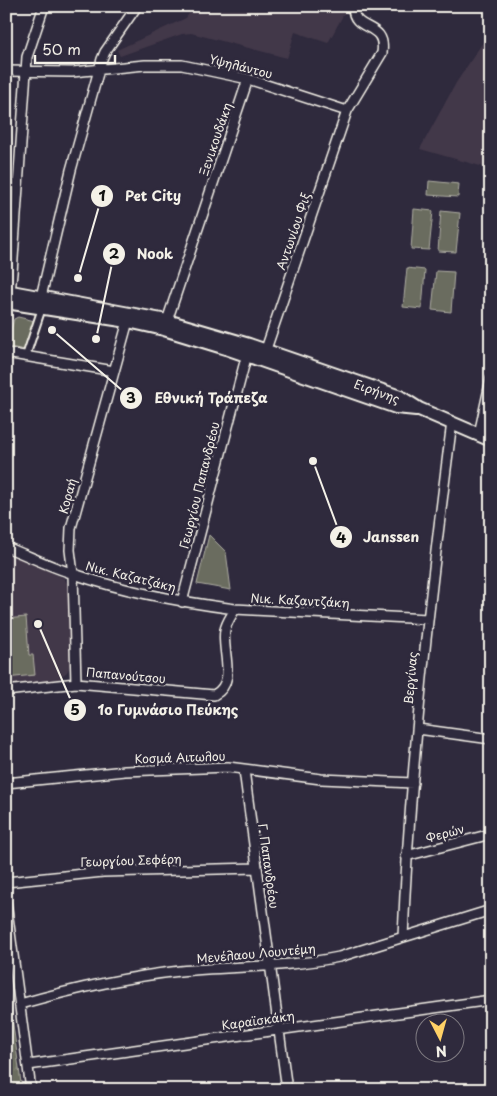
<svg xmlns="http://www.w3.org/2000/svg" width="497" height="1096" font-family="'Playpen Sans',sans-serif">
<style>
.built{fill:#433849}
.forest{fill:url(#forest-firs);stroke:#afaea3}
.green{fill:#6a6c5e;stroke:#afaea3}
.lines{fill:none;stroke-linecap:round;stroke-linejoin:round}
.pedestrian-casing{stroke:#f4f1e8;stroke-width:10}
.minor-casing{stroke:#f4f1e8;stroke-width:12}
.secondary-casing{stroke:#f4f1e8;stroke-width:16}
.pedestrian{stroke:#2f2a3d;stroke-width:6}
.minor{stroke:#2f2a3d;stroke-width:9}
.secondary{stroke:#2f2a3d;stroke-width:12}
.labels{text-anchor:middle;dominant-baseline:central;stroke-width:5;stroke-linejoin:round;paint-order:stroke}
.street-label{font-size:12px;fill:#f4f1e8;stroke:#2f2a3d}
.leader{fill:none;stroke:#f4f1e8;stroke-width:2}
.callout-dot{fill:#f4f1e8;stroke:#2f2a3d;stroke-width:2}
.mark-label{font-size:15px;text-anchor:middle;font-weight:bold;fill:#111}
.callout-label{font-size:14px;text-anchor:middle;font-weight:bold;fill:#f4f1e8;stroke:#2f2a3d;stroke-width:5;stroke-linejoin:round;paint-order:stroke}
</style>
<defs>
<pattern id="forest-firs" width="22" height="20" patternUnits="userSpaceOnUse" patternTransform="scale(1.25)"><rect width="22" height="20" fill="#6a6c5e"/><path d="M5 1l3.5 6h-7zM16 11l3.5 6h-7z" fill="#808175"/></pattern>
</defs>
<rect width="100%" height="100%" fill="#2f2a3d"/>
<filter id="ink" filterUnits="userSpaceOnUse"><feTurbulence type="fractalNoise" baseFrequency=".02" numOctaves="2"/><feDisplacementMap in="SourceGraphic" scale="10" xChannelSelector="R" yChannelSelector="G"/><feConvolveMatrix kernelMatrix="1 2 1 2 8 2 1 2 1" color-interpolation-filters="sRGB"/></filter>
<g filter="url(#ink)">
<!-- built -->
<path class="built" d="M 194,6 L 348,6 L 328,43 L 295,32 L 287,58 L 191,33 L 182,34 L 120,56 L 117,50 L 186,18 Z
M 491,30 L 491,169 L 420,149 L 456,83 Z
M 6,552 L 64,578 L 68,585 L 71,664 L 67,672 L 58,679 L 6,685 Z"/>
<!-- forest -->
<path class="forest" d="M 6,974 L 22,1090 L 6,1090 Z"/>
<!-- green -->
<path class="green" d="M 429,181 L 459,184 L 458,197 L 428,195 Z
M 414,209 L 433,211 L 429,250 L 411,249 Z
M 441,211 L 460,213 L 456,252 L 438,251 Z
M 407,268 L 425,270 L 422,309 L 403,307 Z
M 436,271 L 454,272 L 451,312 L 432,310 Z
M 18,317 L 35,321 L 26,350 L 9,347 L 7,343 L 14,319 Z
M 209,535 L 226,552 L 231,590 L 197,584 Z
M 26,617 L 29,655 L 33,655 L 35,675 L 6,678 L 6,619 Z"/>
<g class="lines">
<defs>
<path id="pedestrian" d="M 26,356 L 42,308"/>
<path id="minor" d="M 6,71 L 72,72 L 145,65 L 182,65 L 248,79 L 347,111
M 41,297 L 71,170 L 102,59 L 105,52 L 137,6
M 6,309 L 10,292 L 12,273 L 27,57 L 44,6
M 167,321 L 248,79
M 6,353 L 114,371
M 264,355 L 347,111 L 382,53 C 387,20 352,34 353,6
M 479,434 L 491,379
M 6,547 C 29,556 51,567 74,574 C 126,592 181,602 235,609
M 182,602 L 248,350
M 76,683 L 73,574 L 70,550 L 71,528 L 128,321
M 6,691 L 76,683 L 214,695 C 238,683 221,650 225,630 C 226,623 232,615 235,609 L 428,619
M 418,729 L 491,739
M 244,770 L 287,1090
M 6,783 L 125,771 L 228,767 L 321,779 L 413,783
M 406,856 L 491,834
M 6,882 L 103,872 L 256,868
M 6,902 L 31,1090
M 403,937 C 410,765 430,593 452,422
M 20,1004 C 73,989 125,977 180,971 C 233,966 286,968 339,957 L 491,910
M 28,1065 L 491,1000"/>
<path id="secondary" d="M 6,291 L 167,321 L 249,345 L 400,397 L 419,409 L 491,440
M 6,302 L 128,321 L 164,329 L 226,348 L 396,407 L 416,409"/>
</defs>
<!-- pedestrian casing -->
<use href="#pedestrian" class="pedestrian-casing"/>
<!-- minor casing -->
<use href="#minor" class="minor-casing"/>
<!-- secondary casing -->
<use href="#secondary" class="secondary-casing"/>
<!-- pedestrian -->
<use href="#pedestrian" class="pedestrian"/>
<!-- minor -->
<use href="#minor" class="minor"/>
<!-- secondary -->
<use href="#secondary" class="secondary"/>
</g>
</g>
<g class="labels">
<!-- street labels -->
<g class="street-label">
<text transform="translate(241 66) rotate(14)">Υψηλάντου</text>
<text transform="translate(215 139) rotate(-71)">Ξενικουδάκη</text>
<text transform="translate(293 231) rotate(-71)">Αντωνίου Φιξ</text>
<text transform="translate(377 391) rotate(20)">Ειρήνης</text>
<text transform="translate(199 485) rotate(-76)">Γεωργίου Παπανδρέου</text>
<text transform="translate(67 496) rotate(-75)">Κοραή</text>
<text transform="translate(131 576) rotate(14)">Νικ. Καζατζάκη</text>
<text transform="translate(300 600) rotate(3)">Νικ. Καζαντζάκη</text>
<text transform="translate(126 675) rotate(5)">Παπανούτσου</text>
<text transform="translate(410 678) rotate(-85)">Βεργίνας</text>
<text transform="translate(180 757) rotate(-2)">Κοσμά Αιτωλου</text>
<text transform="translate(445 833) rotate(-15)">Φερών</text>
<text transform="translate(131 860) rotate(-2)">Γεωργίου Σεφέρη</text>
<text transform="translate(269 866) rotate(82)">Γ. Παπανδρέου</text>
<text transform="translate(256 953) rotate(-5)">Μενέλαου Λουντέμη</text>
<text transform="translate(258 1020) rotate(-8)">Καραϊσκάκη</text>
</g>
</g>
<!-- callouts -->
<path class="leader" d="M78 278L102 196M96 339L114 254M52 330L131 398M313 461L341 537M38 624L75 710"/>
<g class="callout-dot">
<circle cx="78" cy="278" r="5"/>
<circle cx="96" cy="339" r="5"/>
<circle cx="52" cy="330" r="5"/>
<circle cx="313" cy="461" r="5"/>
<circle cx="38" cy="624" r="5"/>
<circle cx="102" cy="196" r="12"/>
<circle cx="114" cy="254" r="12"/>
<circle cx="131" cy="398" r="12"/>
<circle cx="341" cy="537" r="12"/>
<circle cx="75" cy="710" r="12"/>
</g>
<g class="mark-label">
<text x="102" y="201">1</text>
<text x="114" y="259">2</text>
<text x="131" y="403">3</text>
<text x="341" y="543">4</text>
<text x="75" y="715">5</text>
</g>
<g class="callout-label">
<text x="153" y="201">Pet City</text>
<text x="155" y="259">Nook</text>
<text x="211" y="403">Εθνική Τράπεζα</text>
<text x="391" y="542">Janssen</text>
<text x="168" y="715">1o Γυμνάσιο Πεύκης</text>
</g>
<!-- margin -->
<rect width="497" height="1096" fill="none" stroke="#2f2a3d" stroke-width="25"/>
<rect x="12" y="12" width="472" height="1071" fill="none" stroke="#f4f1e8" stroke-width="2" filter="url(#ink)"/>
<!-- north arrow -->
<g transform="translate(440 1038) rotate(174)"><circle r="24" fill="#2f2a3d" stroke="#7e7a81"/>
<path d="M0-4L9 19L0 12L-9 19Z" fill="#ffd166"/>
<text y="-8" font-size="14" font-weight="bold" text-anchor="middle" fill="#f4f1e8">N</text>
</g>
<!-- scale -->
<path d="M35 55v8h80v-8" fill="none" stroke="#f4f1e8" stroke-width="2.5"/>
<text x="42" y="55" font-size="15" fill="#f4f1e8" stroke="#2f2a3d" stroke-width="4" paint-order="stroke">50 m</text>
</svg>
